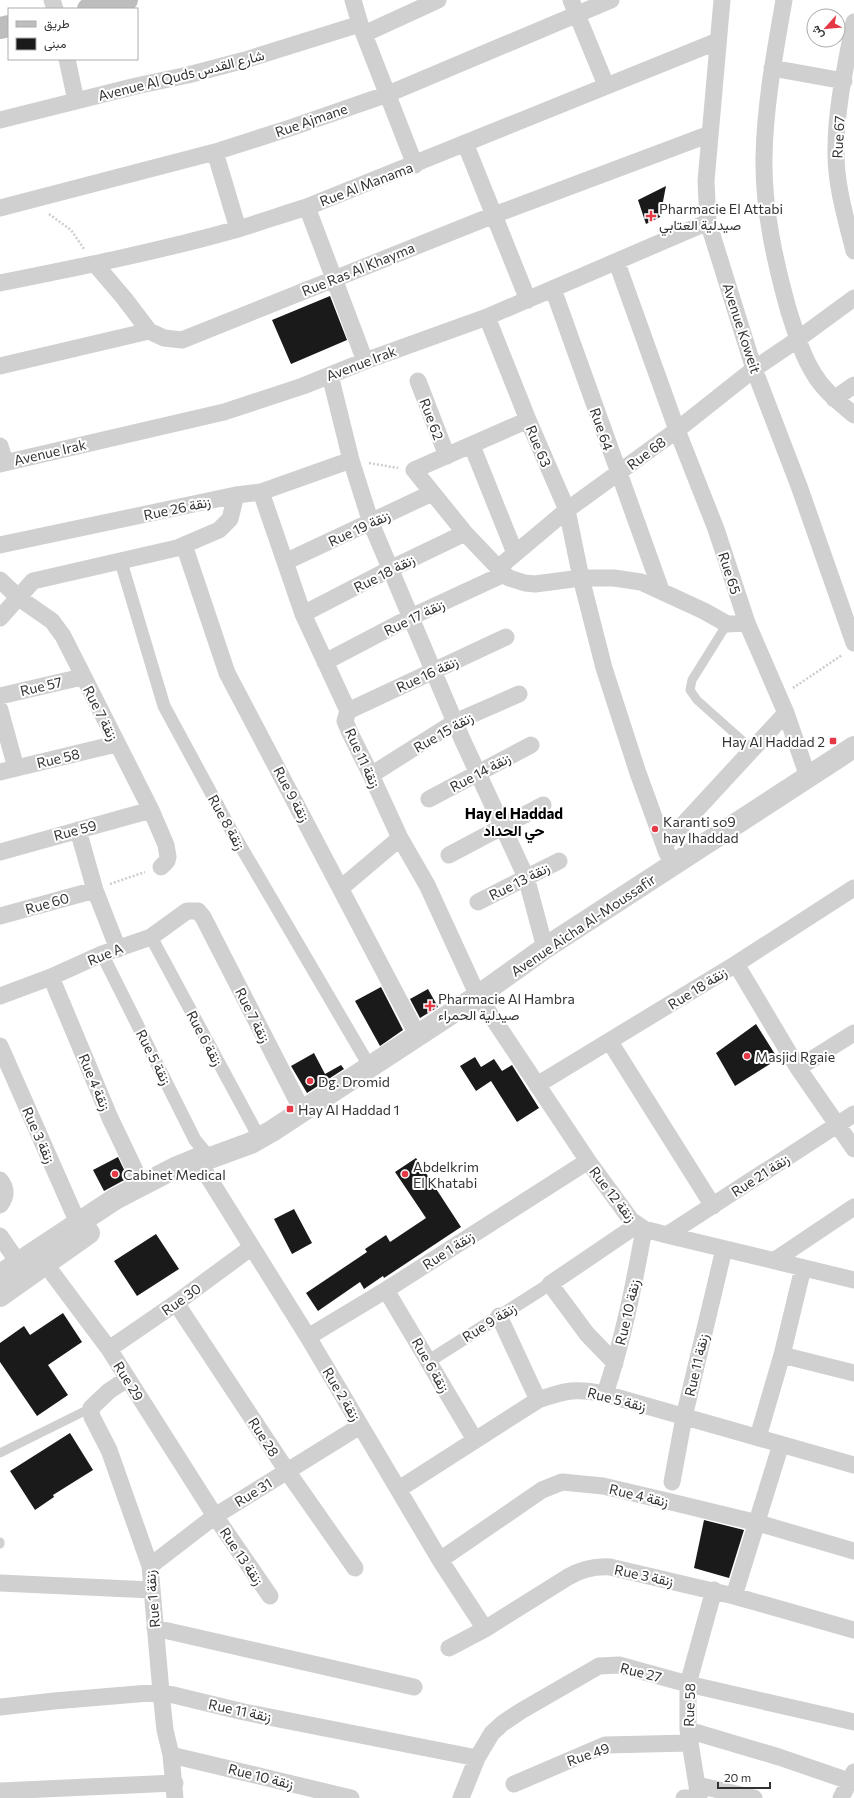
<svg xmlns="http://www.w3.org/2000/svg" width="854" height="1798" font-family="Commissioner,Vazirmatn,sans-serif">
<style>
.building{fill:#1a1a1a}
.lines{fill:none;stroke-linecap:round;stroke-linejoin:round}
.path{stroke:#cdcdcd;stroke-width:2.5;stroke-dasharray:2 2;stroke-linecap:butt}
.service{stroke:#d0d0d0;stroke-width:9}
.pedestrian{stroke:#d0d0d0;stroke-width:13}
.minor{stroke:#d0d0d0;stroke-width:17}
.tertiary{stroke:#d0d0d0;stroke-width:22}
.secondary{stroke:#bdbdbd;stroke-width:22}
.poi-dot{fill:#e63946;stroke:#fff;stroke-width:1.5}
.labels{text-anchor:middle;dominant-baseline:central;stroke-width:4;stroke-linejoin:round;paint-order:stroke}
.street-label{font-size:14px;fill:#333;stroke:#fff}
.poi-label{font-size:14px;fill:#333;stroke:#fff;text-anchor:start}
.neighbourhood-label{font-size:15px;font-weight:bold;fill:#000;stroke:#fff}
</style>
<rect width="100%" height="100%" fill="#fff"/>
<!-- building -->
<path class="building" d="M 666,186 L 660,217 L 646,224 L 638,200 Z
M 330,296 L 347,340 L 291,364 L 272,320 Z
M 381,987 L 403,1030 L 380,1046 L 355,1001 Z
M 428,989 L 438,1007 L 420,1018 L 410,999 Z
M 756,1024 L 778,1059 L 735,1086 L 716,1053 Z
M 314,1053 L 325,1074 L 341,1065 L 344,1069 L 307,1093 L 291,1066 Z
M 475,1057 L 481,1067 L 494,1059 L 502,1071 L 512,1065 L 539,1108 L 517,1122 L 491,1081 L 476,1091 L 460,1066 Z
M 118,1157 L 128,1178 L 104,1191 L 93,1170 Z
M 416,1158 L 461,1227 L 384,1278 L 383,1276 L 364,1289 L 360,1282 L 318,1311 L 306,1293 L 367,1252 L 365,1249 L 386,1235 L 390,1242 L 426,1218 L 395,1172 Z
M 294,1209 L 312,1243 L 292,1254 L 274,1219 Z
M 156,1234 L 179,1269 L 137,1296 L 114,1261 Z
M 63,1313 L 82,1342 L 48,1365 L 68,1395 L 37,1416 L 0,1362 L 0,1343 L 24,1326 L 30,1335 Z
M 70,1433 L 93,1470 L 53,1495 L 54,1497 L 35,1510 L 10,1471 Z
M 704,1520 L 744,1530 L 729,1578 L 694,1568 Z"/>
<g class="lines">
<!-- path -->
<path class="path" d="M 49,214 L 71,230 L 84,249
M 369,463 L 398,468
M 793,688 L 842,655
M 110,884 L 145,872"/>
<!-- service -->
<path class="service" d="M 727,624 L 692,680 L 690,690 L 697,700 L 753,750
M 0,1453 L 91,1408
M 0,1542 L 0,1544"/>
<!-- pedestrian -->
<path class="pedestrian" d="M 121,562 L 164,706 L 230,828 L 370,1067
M 151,937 L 260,1139
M 102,954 L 195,1140 L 210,1158
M 429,1361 L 550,1284"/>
<!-- minor -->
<path class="minor" d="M 52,0 L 55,9
M 353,0 L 360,24 L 415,165
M 571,0 L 606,85
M 722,0 L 706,181 L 708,222 L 754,369 L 799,486 L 854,643
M 784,0 C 775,52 765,104 764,157 C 763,209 775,262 789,312 C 796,333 802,355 814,374 C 824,391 839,402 854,415
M 854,22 C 846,64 836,107 836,149 C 835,183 846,219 854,251
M 364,34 L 438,0
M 67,59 L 76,101
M 772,68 L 844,81
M 0,120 L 136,86 L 188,75 L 245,60 L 360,24
M 465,143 L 528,300
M 215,152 L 238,229
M 307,207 L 365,361
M 0,208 L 215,152 L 290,128 L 388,94 L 611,0
M 617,263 L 677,430 L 716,529 L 747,623 L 786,713 L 665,844
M 95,264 L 124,298 L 149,331
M 0,283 C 80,267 160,251 238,229 C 261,222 284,214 307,207 L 718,41
M 553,289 L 661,590
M 487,317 L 528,420 L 567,510 L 581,578 L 604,668 L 638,773 L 667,853
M 0,366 L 149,331 L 164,338 L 182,340 L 494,215 L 710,134
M 330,375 L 351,460 L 371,523 L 462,739 L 526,877 L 545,948
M 418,381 L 447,456
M 834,399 L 854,385
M 528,420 L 414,470 L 465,533 L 504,574 L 509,578 L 525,583 L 535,584 L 581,578 L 614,578 L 641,582 L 704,611 L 727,624 L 747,623
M 0,446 L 5,462
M 472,446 L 515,553
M 0,464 L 224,412 L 303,386 L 365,361 L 487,317 L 708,222
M 261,492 L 303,614 L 348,711 L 345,721 L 350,733 L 371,775 L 400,838 L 427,885 L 478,996 L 588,1161 L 631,1220 L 644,1229 L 667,1235 L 854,1280
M 0,545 L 236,495 L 261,492 L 351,460
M 184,545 L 227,673 L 418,1036
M 285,562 L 432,493
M 498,568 L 567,510 L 677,430 L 754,369 L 794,342 L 854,298
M 0,580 L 19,598 L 52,621 L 63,636 L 151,810 L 166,845 L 168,857 L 167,861 L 161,867
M 303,614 L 390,569 L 465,533
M 0,618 L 33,581 L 177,548 L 219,530 L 230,519 L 236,495
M 325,662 L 411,617 L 504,574
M 0,696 L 82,677
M 0,710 L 16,768
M 348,711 L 506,637
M 786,713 L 808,777
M 0,772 L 116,744
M 371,775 L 455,722 L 519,694
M 429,799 L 531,745
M 78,830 L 95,890 L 118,949
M 0,852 L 151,810
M 449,855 L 543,805
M 341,888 L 400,838
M 478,902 L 559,861
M 0,916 L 95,890
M 736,964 L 798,1068 L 854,1149
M 51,977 L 110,1118 L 142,1185
M 0,996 L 51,977 L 102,954 L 151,937 L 187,911 L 198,911 L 203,917 L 303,1112
M 610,1042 L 713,1206
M 0,1046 L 78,1223
M 798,1068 L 854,1033
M 537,1085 L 736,964 L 854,888
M 197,1159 L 308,1337 L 440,1560 L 485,1629
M 0,1180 C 7,1189 7,1196 0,1205
M 667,1235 L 854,1114
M 0,1236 L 18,1262
M 38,1254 L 109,1349 L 215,1516 L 270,1596
M 775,1260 L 854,1207
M 386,1290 L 475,1440
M 176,1303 L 287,1471 L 355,1568
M 499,1316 L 538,1400
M 308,1337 L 386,1290 L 588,1161
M 109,1349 L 176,1303 L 252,1247
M 782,1355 L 854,1373
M 615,1363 L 587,1334 L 550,1284 L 637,1225
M 127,1379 L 109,1391 L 91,1408 L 92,1417 L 109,1450 L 150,1566 L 161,1692 L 165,1730 L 171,1755 L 175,1798
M 605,1394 C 623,1340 634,1285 644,1229
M 758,1437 L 782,1355 L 803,1268
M 672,1482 L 684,1417 L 724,1249
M 399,1489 L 538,1400 C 566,1390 576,1388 605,1394 L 854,1465
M 440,1560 L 542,1490 L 562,1482 L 603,1486 L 667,1501 L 758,1523 L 854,1551
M 150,1566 L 215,1516 L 360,1426
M 0,1583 L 152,1590
M 734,1596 L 781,1444
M 155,1628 L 414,1687
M 449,1648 L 485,1629 L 568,1577 C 582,1569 594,1566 610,1567 L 734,1596 L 854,1630
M 0,1707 L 54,1701 L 161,1692 L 244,1712 L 477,1758
M 688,1730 L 779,1757 L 849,1781
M 171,1755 L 351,1798
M 514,1784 L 605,1745 L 690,1743
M 697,1785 L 754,1798
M 0,1791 L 175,1783
M 461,1798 L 477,1758 L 492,1733 L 503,1723 L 521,1711 L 599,1666 L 619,1665 L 688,1684 L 854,1722
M 684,1798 L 699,1797
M 699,1798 L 688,1730 L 688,1684 L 714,1590
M 841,1798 L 854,1772"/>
<!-- tertiary -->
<path class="tertiary" d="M 0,1275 L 115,1199 L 142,1185 L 175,1168 L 197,1159 L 210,1158 L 251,1143 L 272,1131 L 478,996 L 545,948 L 854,747
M 0,1296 L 89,1233"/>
<!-- secondary -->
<path class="secondary" d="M 88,9 L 127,0
M 0,28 L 9,26"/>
</g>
<!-- markers -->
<g class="poi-dot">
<path d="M649 210h4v4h4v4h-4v4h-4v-4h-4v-4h4z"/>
<rect x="829" y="737" width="8" height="8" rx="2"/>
<circle cx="655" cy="829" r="4"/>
<path d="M428 1000h4v4h4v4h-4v4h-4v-4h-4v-4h4z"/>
<circle cx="747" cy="1056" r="4"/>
<circle cx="310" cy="1081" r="4"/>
<rect x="286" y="1105" width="8" height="8" rx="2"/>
<circle cx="115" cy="1174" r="4"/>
<circle cx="405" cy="1174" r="4"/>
</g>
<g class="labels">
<!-- street labels -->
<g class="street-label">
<text transform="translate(181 75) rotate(-14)">Avenue Al Quds شارع القدس</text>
<text transform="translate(311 120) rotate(-19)">Rue Ajmane</text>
<text transform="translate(838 137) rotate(-87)">Rue 67</text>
<text transform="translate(366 184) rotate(-21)">Rue Al Manama</text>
<text transform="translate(358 269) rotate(-22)">Rue Ras Al Khayma</text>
<text transform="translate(742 328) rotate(72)">Avenue Koweit</text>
<text transform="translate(361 363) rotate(-21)">Avenue Irak</text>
<text transform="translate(432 419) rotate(69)">Rue 62</text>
<text transform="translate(602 429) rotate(71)">Rue 64</text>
<text transform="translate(539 446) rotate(67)">Rue 63</text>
<text transform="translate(50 452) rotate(-13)">Avenue Irak</text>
<text transform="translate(646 453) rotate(-37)">Rue 68</text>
<text transform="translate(177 508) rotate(-12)">Rue 26 زنقة</text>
<text transform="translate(359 528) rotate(-25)">Rue 19 زنقة</text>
<text transform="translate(384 573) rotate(-27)">Rue 18 زنقة</text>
<text transform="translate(730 573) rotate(72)">Rue 65</text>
<text transform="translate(414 617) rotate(-26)">Rue 17 زنقة</text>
<text transform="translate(427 674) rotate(-25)">Rue 16 زنقة</text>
<text transform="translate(41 686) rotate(-13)">Rue 57</text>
<text transform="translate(101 713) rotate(63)">Rue 7 زنقة</text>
<text transform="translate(443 732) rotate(-30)">Rue 15 زنقة</text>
<text transform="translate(58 758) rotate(-13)">Rue 58</text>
<text transform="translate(363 758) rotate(65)">Rue 11 زنقة</text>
<text transform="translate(480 772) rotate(-28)">Rue 14 زنقة</text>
<text transform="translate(292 794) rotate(62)">Rue 9 زنقة</text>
<text transform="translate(227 822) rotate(61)">Rue 8 زنقة</text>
<text transform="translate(75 830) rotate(-15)">Rue 59</text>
<text transform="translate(519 881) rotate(-27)">Rue 13 زنقة</text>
<text transform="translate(47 903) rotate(-16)">Rue 60</text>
<text transform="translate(583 925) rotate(-34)">Avenue Aicha Al-Moussafir</text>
<text transform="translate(105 954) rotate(-22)">Rue A</text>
<text transform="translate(697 988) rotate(-32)">Rue 18 زنقة</text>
<text transform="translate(253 1015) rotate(63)">Rue 7 زنقة</text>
<text transform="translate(205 1038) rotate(62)">Rue 6 زنقة</text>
<text transform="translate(154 1057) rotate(63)">Rue 5 زنقة</text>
<text transform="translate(95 1082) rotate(67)">Rue 4 زنقة</text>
<text transform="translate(39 1135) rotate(66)">Rue 3 زنقة</text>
<text transform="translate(760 1175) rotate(-33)">Rue 21 زنقة</text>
<text transform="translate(613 1194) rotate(52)">Rue 12 زنقة</text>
<text transform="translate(448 1250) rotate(-33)">Rue 1 زنقة</text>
<text transform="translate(181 1299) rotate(-35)">Rue 30</text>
<text transform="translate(627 1312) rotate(-77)">Rue 10 زنقة</text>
<text transform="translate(489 1322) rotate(-32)">Rue 9 زنقة</text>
<text transform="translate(431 1365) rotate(60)">Rue 6 زنقة</text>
<text transform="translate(696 1365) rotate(-77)">Rue 11 زنقة</text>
<text transform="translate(129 1381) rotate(58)">Rue 29</text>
<text transform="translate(342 1394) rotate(59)">Rue 2 زنقة</text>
<text transform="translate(617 1399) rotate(14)">Rue 5 زنقة</text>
<text transform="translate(264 1437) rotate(57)">Rue 28</text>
<text transform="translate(253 1492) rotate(-32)">Rue 31</text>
<text transform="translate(639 1495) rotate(13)">Rue 4 زنقة</text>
<text transform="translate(242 1556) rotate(56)">Rue 13 زنقة</text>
<text transform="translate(644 1575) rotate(12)">Rue 3 زنقة</text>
<text transform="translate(152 1599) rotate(-95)">Rue 1 زنقة</text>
<text transform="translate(641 1672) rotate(14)">Rue 27</text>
<text transform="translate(689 1705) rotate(-88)">Rue 58</text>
<text transform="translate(240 1710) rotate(12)">Rue 11 زنقة</text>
<text transform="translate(588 1754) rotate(-19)">Rue 49</text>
<text transform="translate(261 1776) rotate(14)">Rue 10 زنقة</text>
</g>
<!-- poi labels -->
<g class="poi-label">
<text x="659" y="208">Pharmacie El Attabi<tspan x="659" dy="16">صيدلية العتابي</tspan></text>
<text x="825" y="741" text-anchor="end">Hay Al Haddad 2</text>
<text x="663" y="821">Karanti so9<tspan x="663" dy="16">hay lhaddad</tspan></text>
<text x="438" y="998">Pharmacie Al Hambra<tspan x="438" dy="16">صيدلية الحمراء</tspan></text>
<text x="755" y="1056">Masjid Rgaie</text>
<text x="318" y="1081">Dg. Dromid</text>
<text x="298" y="1109">Hay Al Haddad 1</text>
<text x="413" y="1166">Abdelkrim<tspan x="413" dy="16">El Khatabi</tspan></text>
<text x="123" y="1174">Cabinet Medical</text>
</g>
<!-- neighbourhood labels -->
<g class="neighbourhood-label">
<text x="514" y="813">Hay el Haddad<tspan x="514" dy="17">حي الحداد</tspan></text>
</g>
</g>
<!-- legend -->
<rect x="8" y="8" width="130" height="52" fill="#ffffff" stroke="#adadad"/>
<rect x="16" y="21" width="20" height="6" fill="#bdbdbd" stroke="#adadad"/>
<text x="44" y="28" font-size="12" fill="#333333">طريق</text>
<rect x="16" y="38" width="20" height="12" fill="#1a1a1a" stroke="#adadad"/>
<text x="44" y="48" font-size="12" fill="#333333">مبنى</text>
<!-- north arrow -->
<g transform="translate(826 28) rotate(243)"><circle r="19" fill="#ffffff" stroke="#adadad"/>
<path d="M0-3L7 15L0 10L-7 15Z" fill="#e63946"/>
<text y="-6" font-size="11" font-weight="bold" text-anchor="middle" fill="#333333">ش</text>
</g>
<!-- scale -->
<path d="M718 1782v6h52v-6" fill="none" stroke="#333333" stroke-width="2"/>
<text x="724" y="1782" font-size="12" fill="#333333" stroke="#ffffff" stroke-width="3" paint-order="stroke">20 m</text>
</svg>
